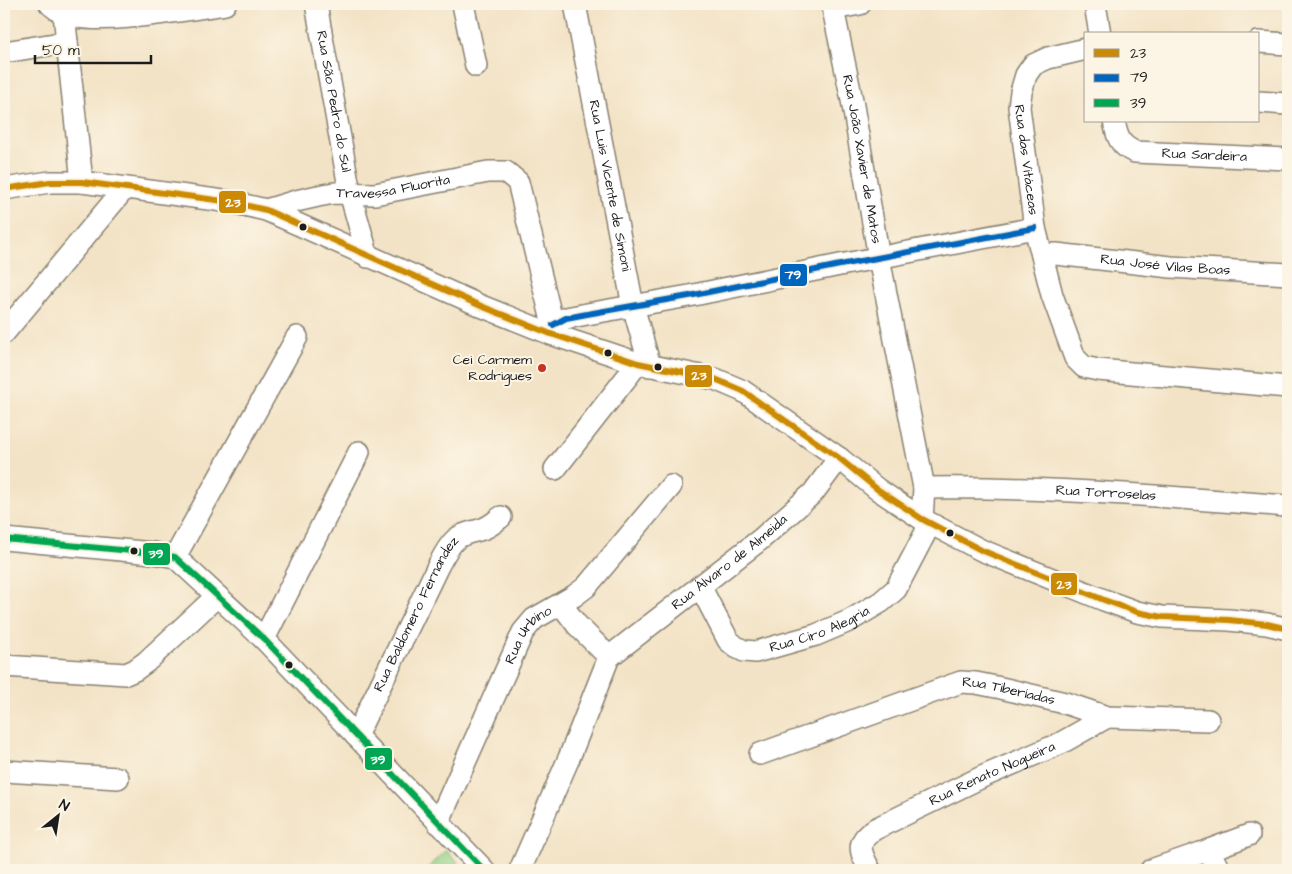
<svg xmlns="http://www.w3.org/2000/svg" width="1292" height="874" font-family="'Architects Daughter',sans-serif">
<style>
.garden{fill:#8fcd83;stroke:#567450}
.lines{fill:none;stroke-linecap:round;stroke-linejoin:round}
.minor-casing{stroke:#888071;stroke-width:24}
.minor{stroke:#fff;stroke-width:21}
.bus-1-casing{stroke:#fcf5e5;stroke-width:10}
.bus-2-casing{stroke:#fcf5e5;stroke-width:10}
.bus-3-casing{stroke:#fcf5e5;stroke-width:10}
.bus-1{stroke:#cb8a06;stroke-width:6}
.bus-2{stroke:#0065bd;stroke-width:6}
.bus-3{stroke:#00a651;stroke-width:6}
.bus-dot{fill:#1c1c1c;stroke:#fcf5e5;stroke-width:2}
.poi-dot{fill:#c8321e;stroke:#fcf5e5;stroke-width:2}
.labels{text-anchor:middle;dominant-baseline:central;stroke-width:4;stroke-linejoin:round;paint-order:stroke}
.street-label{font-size:14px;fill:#1c1c1c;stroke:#fcf5e5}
.poi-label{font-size:14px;fill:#1c1c1c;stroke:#fcf5e5;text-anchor:end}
.line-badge{stroke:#fcf5e5;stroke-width:2}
.badge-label{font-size:14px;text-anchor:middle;font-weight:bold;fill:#fff}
</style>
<rect width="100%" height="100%" fill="#fcf5e5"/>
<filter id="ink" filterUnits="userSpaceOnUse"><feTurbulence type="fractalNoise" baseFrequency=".02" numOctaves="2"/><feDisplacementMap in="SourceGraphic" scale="10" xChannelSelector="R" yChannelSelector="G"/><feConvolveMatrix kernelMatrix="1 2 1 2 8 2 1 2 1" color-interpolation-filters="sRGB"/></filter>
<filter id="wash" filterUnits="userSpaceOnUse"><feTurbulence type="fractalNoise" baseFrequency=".0096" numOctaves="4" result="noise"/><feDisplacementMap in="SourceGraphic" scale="20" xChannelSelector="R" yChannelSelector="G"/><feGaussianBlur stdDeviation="1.12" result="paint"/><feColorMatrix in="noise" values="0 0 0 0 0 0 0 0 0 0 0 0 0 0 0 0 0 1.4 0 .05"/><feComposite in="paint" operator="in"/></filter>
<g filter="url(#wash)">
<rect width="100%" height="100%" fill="#f3e3c6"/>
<!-- garden -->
<path class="garden" d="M 446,850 L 465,870 L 425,870 Z"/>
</g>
<g filter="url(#ink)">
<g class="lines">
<defs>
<g id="minor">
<path d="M 50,4 C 54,7 58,11 63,13 C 92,28 190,9 225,4"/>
<path id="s1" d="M 316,4 L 350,193 L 368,257"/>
<path d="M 463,4 L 476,66"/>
<path id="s2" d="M 575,4 L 633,306 L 650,366"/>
<path id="s3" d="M 832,4 L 852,100 L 879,258 L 924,488 L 922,519"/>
<path d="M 1095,4 L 1100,34"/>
<path d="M 833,9 L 860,4"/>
<path d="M 64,14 L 82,182"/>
<path d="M 1258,42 L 1288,44"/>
<path id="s4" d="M 1086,49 L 1048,58 L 1033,65 L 1026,75 L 1021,92 L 1019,107 L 1035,228 L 1052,295 L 1075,358 L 1084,367 L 1098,370 L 1288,387"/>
<path d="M 4,52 L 67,42"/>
<path d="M 1258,102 L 1288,104"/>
<path id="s5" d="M 1114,121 C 1117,137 1120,146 1135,152 L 1288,159"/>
<path d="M 4,189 L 50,182 L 82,182 L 231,202 L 266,210 L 481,306 L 551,334 L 638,363 L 715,379 L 743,391 L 839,458 L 877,489 L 922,519 L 981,550 L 1104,600 L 1137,612 L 1162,617 L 1229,620 L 1267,624 L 1288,629"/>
<path id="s6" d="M 266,210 L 296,201 L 318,196 L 334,193 L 375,194 L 488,172 L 506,172 L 518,182 L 553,325 L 551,334"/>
<path id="s7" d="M 1042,255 L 1056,254 L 1171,267 L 1288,274"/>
<path d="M 553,325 L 566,318 L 587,314 L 689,296 L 840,265 L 1035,228"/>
<path d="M 4,333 L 125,188"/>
<path d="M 555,469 L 638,363"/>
<path id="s8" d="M 924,488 C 1046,486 1167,497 1288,506"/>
<path d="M 4,539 L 153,553 L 175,557 L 264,639 L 484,870"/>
<path d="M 175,557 L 297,337"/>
<path id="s9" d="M 700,586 L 728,640 L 736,647 L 744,651 L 756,652 L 816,635 L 849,621 L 881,602 L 896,589 L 930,524"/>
<path d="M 561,604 L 577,625 L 609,657"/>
<path d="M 264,639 L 359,452"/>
<path d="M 4,666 L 126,674 L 135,670 L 146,662 L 217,596"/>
<path id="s10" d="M 356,736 L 438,566 C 443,557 448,546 456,539 C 464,532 476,532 485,528 C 492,525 496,521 501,517"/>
<path id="s11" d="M 760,754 L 961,682 L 976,683 L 1001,688 L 1065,703 L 1107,717 L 1208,720"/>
<path d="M 4,771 L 118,778"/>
<path id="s12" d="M 438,823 L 523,632 L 534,619 L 574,596 L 586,587 L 671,486"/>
<path d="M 1209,850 L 1249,835"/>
<path id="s13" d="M 520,870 L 569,758 L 609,657 L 761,539 L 813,493 L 839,458"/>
<path id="s14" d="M 870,870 C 860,852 855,842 875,829 L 982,777 L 1061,743 L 1107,717"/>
<path d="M 1151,870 L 1209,850 L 1219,870"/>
</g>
</defs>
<!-- minor casing -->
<use href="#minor" class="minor-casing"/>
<!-- minor -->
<use href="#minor" class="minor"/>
<defs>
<path id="bus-1" d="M 4,189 L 50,182 L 82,182 L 231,202 L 266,210 L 481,306 L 551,334 L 638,363 L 715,379 L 743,391 L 839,458 L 877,489 L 922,519 L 981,550 L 1104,600 L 1137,612 L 1162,617 L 1229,620 L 1267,624 L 1288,629"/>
<path id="bus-2" d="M 553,325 L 566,318 L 587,314 L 689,296 L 840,265 L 1035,228"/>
<path id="bus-3" d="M 4,539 L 153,553 L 175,557 L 264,639 L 484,870"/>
</defs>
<!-- bus-1 casing -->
<use href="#bus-1" class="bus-1-casing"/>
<!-- bus-2 casing -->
<use href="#bus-2" class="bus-2-casing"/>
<!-- bus-3 casing -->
<use href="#bus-3" class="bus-3-casing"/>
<!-- bus-1 -->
<use href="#bus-1" class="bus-1"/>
<!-- bus-2 -->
<use href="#bus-2" class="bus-2"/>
<!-- bus-3 -->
<use href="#bus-3" class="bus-3"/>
</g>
</g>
<!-- markers -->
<g class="bus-dot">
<circle cx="303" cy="227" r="4.5"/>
<circle cx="608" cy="353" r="4.5"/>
<circle cx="658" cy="367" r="4.5"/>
<circle cx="950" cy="533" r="4.5"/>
<circle cx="134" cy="551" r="4.5"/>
<circle cx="289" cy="665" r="4.5"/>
</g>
<circle class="poi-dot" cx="542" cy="368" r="5"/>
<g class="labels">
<!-- street labels -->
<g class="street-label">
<text stroke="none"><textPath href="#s1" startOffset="99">Rua São Pedro do Sul</textPath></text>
<text stroke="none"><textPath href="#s5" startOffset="109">Rua Sardeira</textPath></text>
<text stroke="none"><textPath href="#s3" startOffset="158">Rua João Xavier de Matos</textPath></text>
<text stroke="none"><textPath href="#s4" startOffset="154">Rua das Vitáceas</textPath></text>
<text stroke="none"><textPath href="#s6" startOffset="130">Travessa Fluorita</textPath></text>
<text stroke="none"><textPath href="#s2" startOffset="185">Rua Luis Vicente de Simoni</textPath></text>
<text stroke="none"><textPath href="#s7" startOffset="124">Rua José Vilas Boas</textPath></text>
<text stroke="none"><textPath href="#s8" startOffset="182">Rua Torroselas</textPath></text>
<text stroke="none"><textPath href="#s13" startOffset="384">Rua Álvaro de Almeida</textPath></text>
<text stroke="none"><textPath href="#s10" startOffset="136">Rua Baldomero Fernandez</textPath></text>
<text stroke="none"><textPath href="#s9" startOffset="160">Rua Ciro Alegria</textPath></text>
<text stroke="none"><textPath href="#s12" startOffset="210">Rua Urbino</textPath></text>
<text stroke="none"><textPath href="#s11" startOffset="262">Rua Tiberíadas</textPath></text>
<text stroke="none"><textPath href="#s14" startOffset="178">Rua Renato Nogueira</textPath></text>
</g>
<!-- poi labels -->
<g class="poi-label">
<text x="532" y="360">Cei Carmem<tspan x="532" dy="16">Rodrigues</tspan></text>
</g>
</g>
<g class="line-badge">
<rect x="218" y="190" width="29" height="24" rx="5" fill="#cb8a06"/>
<rect x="779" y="263" width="29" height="24" rx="5" fill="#0065bd"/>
<rect x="684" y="364" width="29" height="24" rx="5" fill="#cb8a06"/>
<rect x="142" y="542" width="29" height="24" rx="5" fill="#00a651"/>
<rect x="1050" y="572" width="28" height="24" rx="5" fill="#cb8a06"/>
<rect x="364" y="747" width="29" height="24" rx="5" fill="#00a651"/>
</g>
<g class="badge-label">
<text x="233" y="207">23</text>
<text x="793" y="279">79</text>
<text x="699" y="380">23</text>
<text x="156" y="558">39</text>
<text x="1064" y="589">23</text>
<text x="378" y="764">39</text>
</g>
<!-- margin -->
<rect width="1292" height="874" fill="none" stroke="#fcf5e5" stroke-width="20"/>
<!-- legend -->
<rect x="1084" y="32" width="175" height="90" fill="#fcf5e5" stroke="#a29e95"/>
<rect x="1094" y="49" width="25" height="8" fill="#cb8a06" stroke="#a29e95"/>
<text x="1130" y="58" font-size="15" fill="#1c1c1c">23</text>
<rect x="1094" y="74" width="25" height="8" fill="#0065bd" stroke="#a29e95"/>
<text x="1130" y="82" font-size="15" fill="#1c1c1c">79</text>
<rect x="1094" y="99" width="25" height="8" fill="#00a651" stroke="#a29e95"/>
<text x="1130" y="108" font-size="15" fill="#1c1c1c">39</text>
<!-- north arrow -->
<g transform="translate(58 816) rotate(30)" stroke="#fcf5e5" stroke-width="4" paint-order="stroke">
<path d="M0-4L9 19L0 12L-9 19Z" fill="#1c1c1c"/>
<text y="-8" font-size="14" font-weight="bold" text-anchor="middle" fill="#1c1c1c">N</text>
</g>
<!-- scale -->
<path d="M35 55v8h116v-8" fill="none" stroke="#1c1c1c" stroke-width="2.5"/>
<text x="42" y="55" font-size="15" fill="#1c1c1c" stroke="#fcf5e5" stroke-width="4" paint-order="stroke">50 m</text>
</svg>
